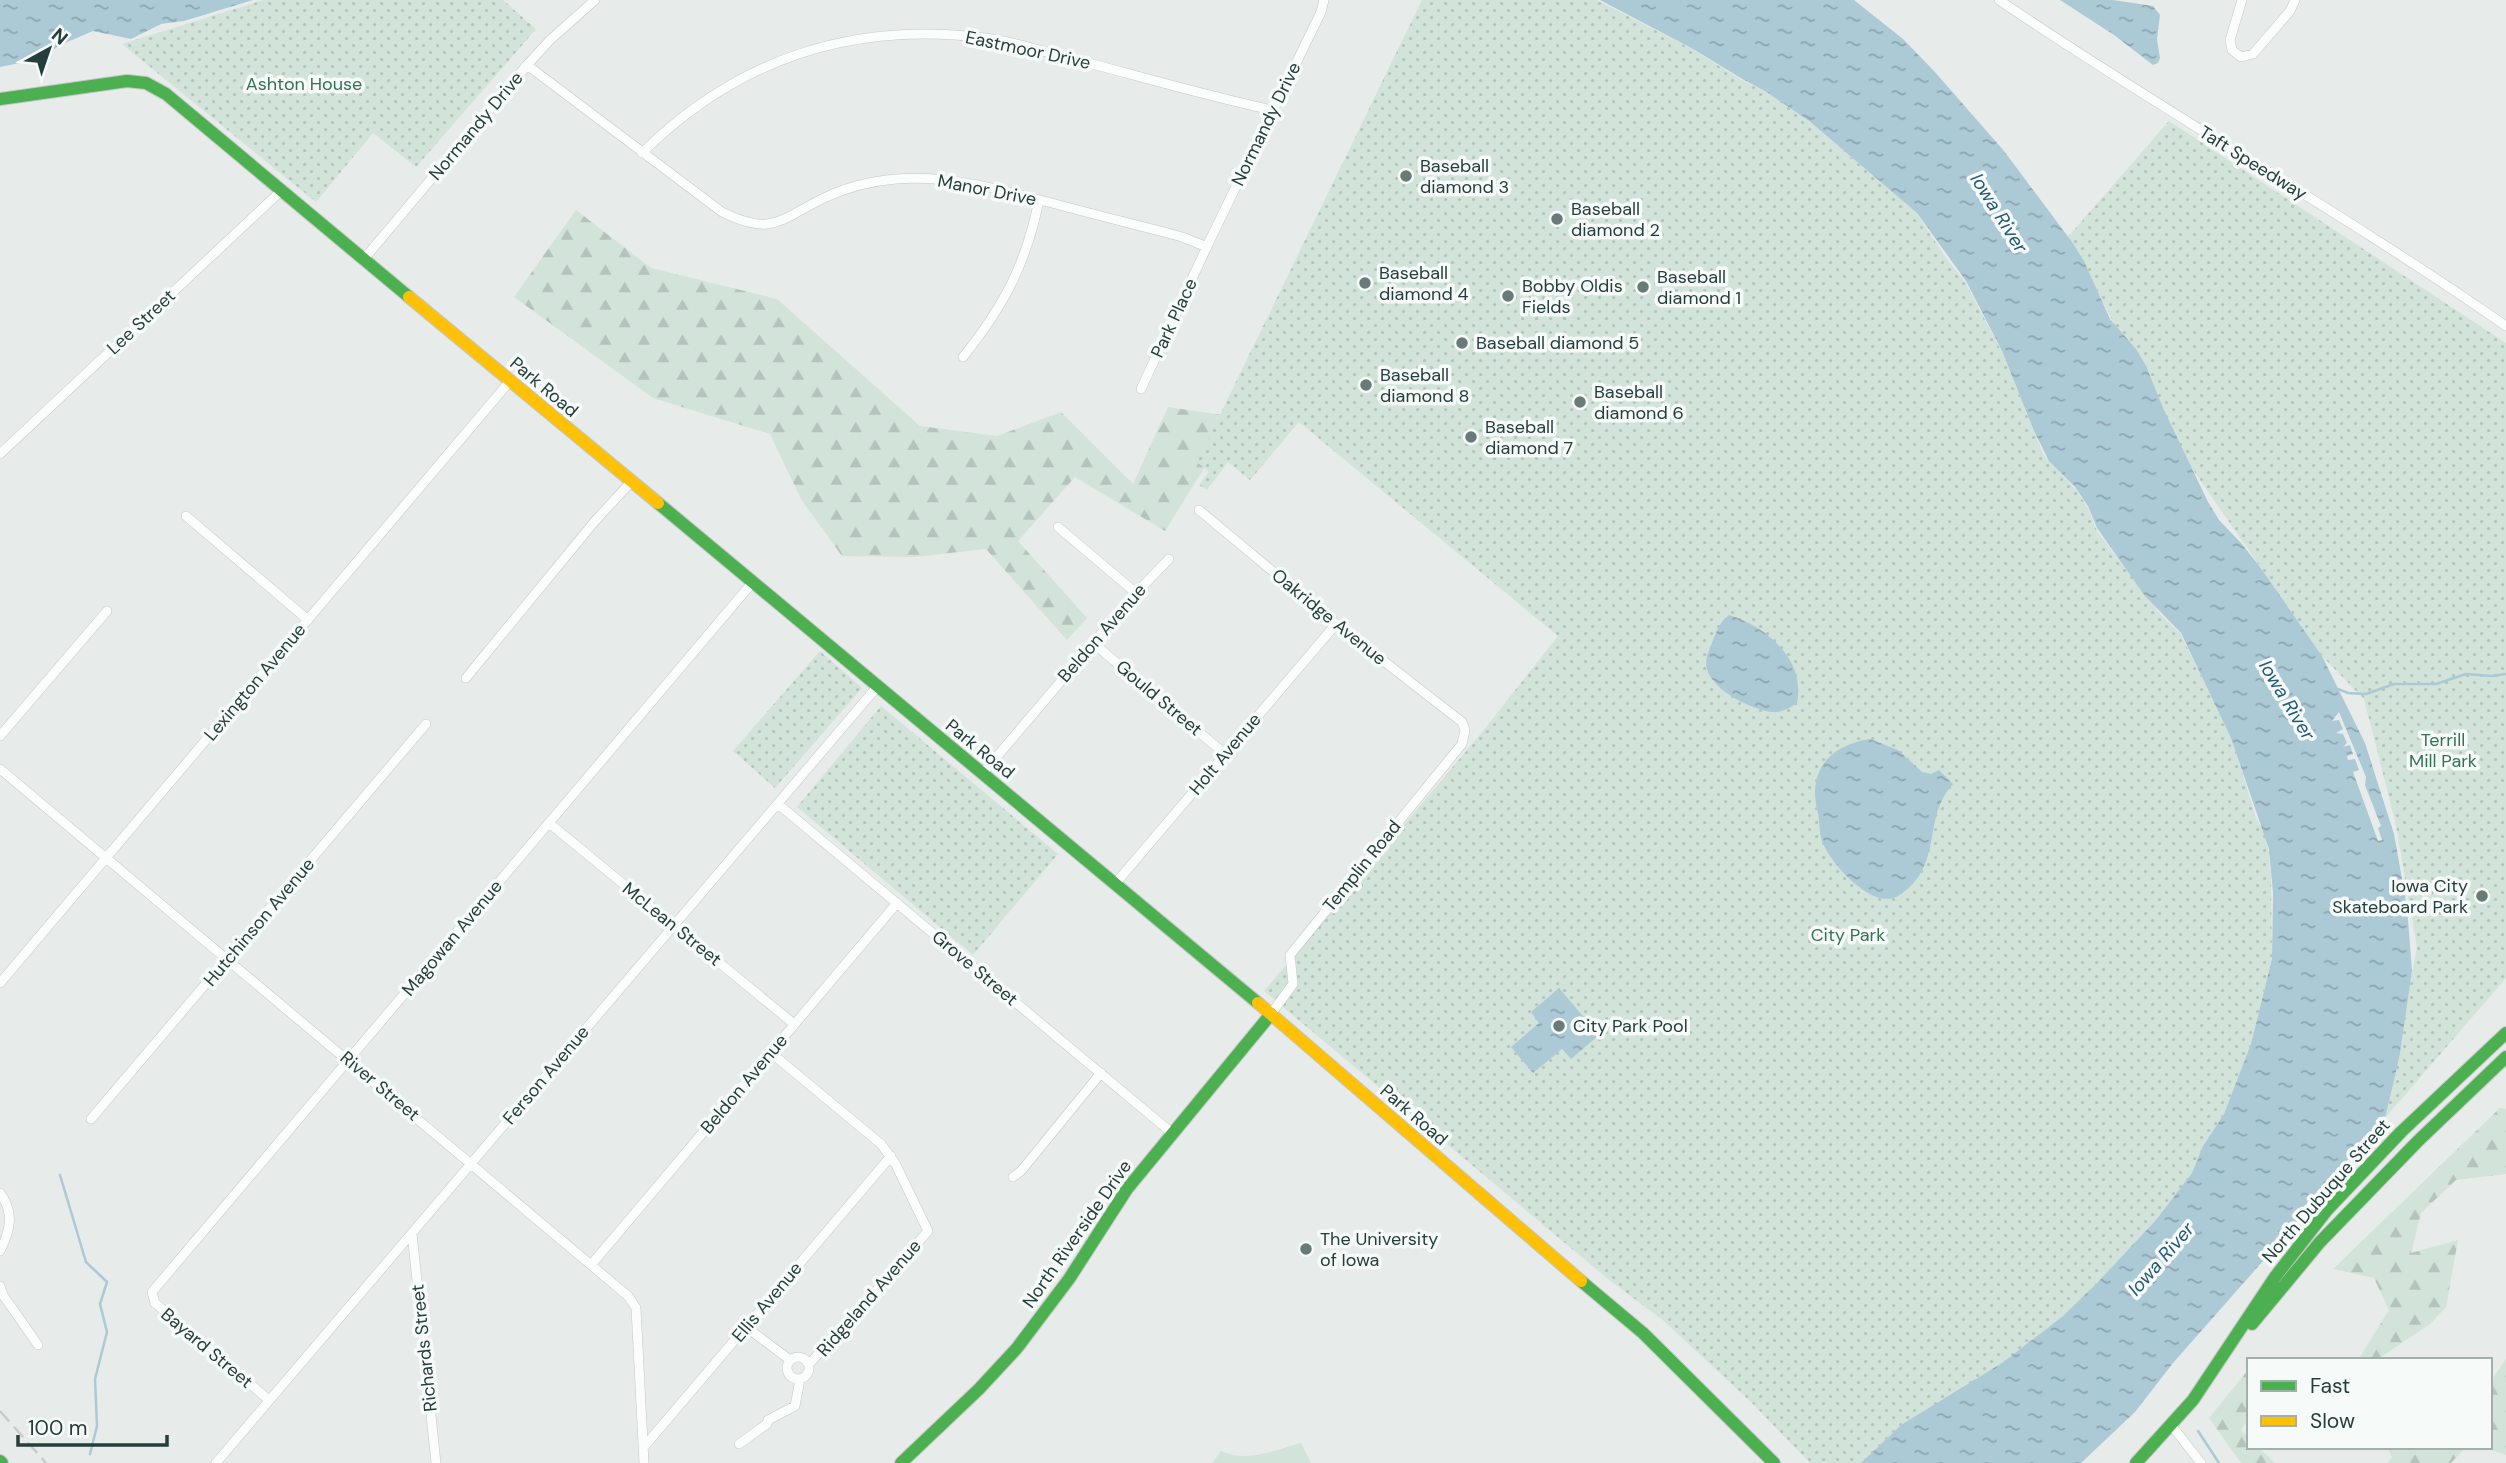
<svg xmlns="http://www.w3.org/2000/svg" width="2506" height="1463" font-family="'DM Sans',sans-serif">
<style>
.grass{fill:#d2e3da}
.forest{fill:url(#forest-firs)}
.park{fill:url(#park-dots)}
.water{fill:url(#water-ripples)}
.pier{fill:#e7ebea}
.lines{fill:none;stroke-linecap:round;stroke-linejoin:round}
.stream{stroke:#acc9d6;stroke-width:2.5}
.street-casing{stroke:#c4c8c7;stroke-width:10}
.fast-casing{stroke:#c1c7c5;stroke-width:14}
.slow-casing{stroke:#c1c7c5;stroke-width:14}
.street{stroke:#fbfcfc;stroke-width:9}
.fast{stroke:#4caf50;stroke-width:12}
.slow{stroke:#ffc107;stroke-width:12}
.rail{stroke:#c8cccb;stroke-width:2.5;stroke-dasharray:14 7;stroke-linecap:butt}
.poi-dot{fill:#697b78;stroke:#f6faf8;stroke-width:2.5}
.labels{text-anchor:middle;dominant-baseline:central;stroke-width:7;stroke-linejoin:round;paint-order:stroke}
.street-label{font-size:18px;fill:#253e3b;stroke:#f6faf8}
.park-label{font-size:18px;fill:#337255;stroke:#f6faf8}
.poi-label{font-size:18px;fill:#253e3b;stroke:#f6faf8;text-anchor:start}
.water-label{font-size:19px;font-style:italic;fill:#245a75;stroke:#f6faf8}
</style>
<defs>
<pattern id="forest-firs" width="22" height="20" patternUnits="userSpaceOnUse" patternTransform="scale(1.75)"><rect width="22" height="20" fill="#d2e3da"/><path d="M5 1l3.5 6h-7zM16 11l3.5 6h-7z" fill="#b4c4bc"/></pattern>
<pattern id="park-dots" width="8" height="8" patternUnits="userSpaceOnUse" patternTransform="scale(1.75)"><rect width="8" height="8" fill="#d2e3da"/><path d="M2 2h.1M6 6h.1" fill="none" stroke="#b4c4bc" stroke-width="1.8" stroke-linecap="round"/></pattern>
<pattern id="water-ripples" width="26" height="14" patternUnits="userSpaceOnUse" patternTransform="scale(1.75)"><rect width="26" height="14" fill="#acc9d6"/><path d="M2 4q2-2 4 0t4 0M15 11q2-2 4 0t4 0" fill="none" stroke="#8ca5af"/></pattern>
</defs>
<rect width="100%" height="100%" fill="#e7ebea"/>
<!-- grass -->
<path class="grass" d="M 1301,1443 L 1311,1463 L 1212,1463 L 1221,1451 C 1249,1463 1271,1451 1301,1443 Z"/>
<!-- forest -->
<path class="forest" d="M 576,210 L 651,268 L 777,299 L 920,426 L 997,436 L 1061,412 L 1133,484 L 1168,407 L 1236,417 L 1165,531 L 1075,477 L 1018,541 L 1087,618 L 1067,640 L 986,549 L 914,557 L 842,556 L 801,499 L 770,434 L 653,398 L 514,297 Z
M 2500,1108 L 2506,1109 L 2506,1174 L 2456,1180 L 2421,1213 L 2411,1253 L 2458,1240 L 2446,1307 L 2430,1324 L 2381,1357 L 2382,1360 L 2358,1360 L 2389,1310 L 2374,1278 L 2333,1269 Z
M 2506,1359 L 2506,1455 L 2483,1447 L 2490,1447 L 2490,1382 Z
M 2249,1369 L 2249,1418 L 2241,1430 L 2249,1438 L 2249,1447 L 2258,1447 L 2275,1463 L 2241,1463 L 2209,1418 Z
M 2387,1447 L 2466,1447 L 2451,1463 L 2387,1463 L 2392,1457 Z"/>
<!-- park -->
<path class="park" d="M 263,0 L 503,0 L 536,29 L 416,167 L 373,133 L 316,202 L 122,44 Z
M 1422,0 L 1597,0 L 1692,49 L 1747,83 L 1766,91 L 1807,120 L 1916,212 L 1948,261 L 1964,280 L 2003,354 L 2043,454 L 2077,491 L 2088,508 L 2097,531 L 2160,614 L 2180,633 L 2232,739 L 2256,818 L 2264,832 L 2269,852 L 2271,880 L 2272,959 L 2251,1044 L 2224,1114 L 2203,1146 L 2192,1173 L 2157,1220 L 2098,1282 L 2063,1316 L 2002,1363 L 1969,1386 L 1901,1425 L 1861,1463 L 1810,1463 L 1753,1404 L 1664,1321 L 1608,1279 L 1264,991 L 1483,731 L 1558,636 L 1299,422 L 1250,480 L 1228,462 L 1207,490 L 1199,485 L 1209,472 L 1197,462 Z
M 2169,121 L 2506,343 L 2506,978 L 2385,1118 L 2417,947 L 2395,821 L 2364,699 L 2322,656 L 2189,464 L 2068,237 Z
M 820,651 L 862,688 L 775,788 L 733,751 Z
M 881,706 L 1058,854 L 973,955 L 797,807 Z"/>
<!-- water -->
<path class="water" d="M 0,0 L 253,0 L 184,21 L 161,24 L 131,39 L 93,31 L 65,43 L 34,60 L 0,67 Z
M 1600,0 L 1854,0 L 1903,39 L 1934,71 L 2004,151 L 2072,242 L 2084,261 L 2110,319 L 2136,349 L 2146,366 L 2163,408 L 2208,502 L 2219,520 L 2242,544 L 2263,571 L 2322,656 L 2365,743 L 2394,834 L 2407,907 L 2412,971 L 2399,1059 L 2385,1118 L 2373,1134 L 2354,1153 L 2277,1245 L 2173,1363 L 2135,1412 L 2081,1463 L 1861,1463 L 1901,1425 L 2002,1363 L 2063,1316 L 2098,1282 L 2156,1220 L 2192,1173 L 2203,1146 L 2224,1114 L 2251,1044 L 2272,959 L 2273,893 L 2269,849 L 2231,738 L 2181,633 L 2145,596 L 2097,528 L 2088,506 L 2075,487 L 2049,461 L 2034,431 L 2002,351 L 1966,281 L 1917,213 L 1809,121 L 1765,91 L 1744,80 L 1693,49 Z
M 2060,0 L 2113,0 L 2153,6 L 2160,15 L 2157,39 L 2160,58 L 2158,63 L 2153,65 L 2114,35 Z
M 1729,615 C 1766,626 1806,660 1797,703 C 1790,708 1781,713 1772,712 C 1752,710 1712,690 1707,669 C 1704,660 1709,651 1712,643 C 1716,632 1720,622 1729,615 Z
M 1870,739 L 1898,750 L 1922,772 L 1931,774 L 1939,770 L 1953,784 C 1921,818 1945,867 1898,896 C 1872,911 1830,863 1822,841 C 1819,833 1820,822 1818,814 C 1807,771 1828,746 1870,739 Z
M 1559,988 L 1599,1035 L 1571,1059 L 1562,1049 L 1533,1073 L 1511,1047 L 1539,1023 L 1531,1012 Z"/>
<!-- pier -->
<path class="pier" d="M 2339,712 L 2366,777 L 2365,785 L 2381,826 L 2378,828 L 2382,840 L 2378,841 L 2353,772 L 2359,770 L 2355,759 L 2348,760 L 2347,756 L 2353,754 L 2350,745 L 2343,747 L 2347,743 L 2343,734 L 2336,733 L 2343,729 L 2339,720 L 2332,721 Z"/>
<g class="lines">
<!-- stream -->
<path class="stream" d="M 2338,689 L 2348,693 L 2366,694 L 2394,684 L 2436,684 L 2466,674 L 2492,676 L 2506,674
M 60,1175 L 86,1262 L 107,1282 L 100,1304 L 107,1332 L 95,1379 L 97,1426 L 90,1454
M 2198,1431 L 2219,1463"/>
<defs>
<path id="street" d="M 1999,0 C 2165,113 2341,211 2506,326
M 2242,0 L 2230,40 L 2232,50 L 2241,57 L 2253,54 L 2290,11 L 2295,0
M 527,65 L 722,212 C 773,237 780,219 824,198 C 847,187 872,181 896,179 C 948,175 998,189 1048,202 C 1092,214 1137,225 1182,237 L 1207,247
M 642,153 C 737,59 853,21 985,38 C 1011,41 1037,50 1062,56 C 1132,74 1202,95 1272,110
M 364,259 L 527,65 L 550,40 L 595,0
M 963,357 C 1004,306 1026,264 1039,200
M 1141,389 L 1210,240 L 1321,12 L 1324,0
M 0,454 L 282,190
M 1199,510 L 1336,624 L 1462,722 L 1465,730 L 1462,744 L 1290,955 L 1293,984 L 1271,1014
M 186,516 L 308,620
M 1058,527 L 1136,593
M 1093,643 L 1225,754
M 466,678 L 595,521 L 631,482
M 0,736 L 107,611
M 0,769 L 628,1296 L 636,1308 L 644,1463
M 982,774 L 1136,593 L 1169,559
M 778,804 L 1172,1133
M 549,823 L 794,1024
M 1115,884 L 1336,624
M 0,983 L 510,381
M 770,1052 L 881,1144 L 895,1163 L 928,1231 L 855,1315 L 809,1364
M 91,1119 L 426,724
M 1013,1177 L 1021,1171 L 1101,1073
M 0,1193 C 15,1213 10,1231 0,1251
M 412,1233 L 436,1463
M 591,1265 L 897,903
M 0,1286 L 3,1295 L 38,1345
M 746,1327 L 790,1360
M787 1368a11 11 0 1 1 22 0a11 11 0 1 1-22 0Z
M 269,1400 L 155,1303 L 152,1292 L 752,583
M 2172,1426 L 2201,1463
M 739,1444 L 767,1424 L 768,1420 L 795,1406 L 800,1379
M 643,1448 L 891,1156
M 216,1463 L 877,687"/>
<path id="fast" d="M 0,99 L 127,81 L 146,83 L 166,94 L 409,297
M 658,503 L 1258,1003
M 1581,1281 L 1643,1333 L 1774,1463
M 2252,1324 L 2320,1242 L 2418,1141 L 2506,1057
M 0,1461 L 2,1463
M 901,1463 L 979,1389 L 1017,1348 L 1069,1279 L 1127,1189 L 1271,1014
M 2136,1463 L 2193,1400 L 2275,1277 L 2327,1210 L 2401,1132 L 2506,1033"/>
<path id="slow" d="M 409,297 L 658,503
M 1258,1003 L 1581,1281"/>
</defs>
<!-- street casing -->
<use href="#street" class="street-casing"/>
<!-- fast casing -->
<use href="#fast" class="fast-casing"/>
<!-- slow casing -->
<use href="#slow" class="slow-casing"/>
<!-- street -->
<use href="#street" class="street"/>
<!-- fast -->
<use href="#fast" class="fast"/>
<!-- slow -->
<use href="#slow" class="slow"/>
<!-- rail -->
<path class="rail" d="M 0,1411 L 46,1463"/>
</g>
<!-- markers -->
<g class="poi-dot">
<circle cx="1406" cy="176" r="7"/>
<circle cx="1557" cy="219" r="7"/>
<circle cx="1365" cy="283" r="7"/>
<circle cx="1643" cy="287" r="7"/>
<circle cx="1508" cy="296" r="7"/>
<circle cx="1462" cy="343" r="7"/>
<circle cx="1366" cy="385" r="7"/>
<circle cx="1580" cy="402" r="7"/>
<circle cx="1471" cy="437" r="7"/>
<circle cx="2482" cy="896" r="7"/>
<circle cx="1559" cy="1026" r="7"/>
<circle cx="1306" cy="1249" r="7"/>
</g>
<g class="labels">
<!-- street labels -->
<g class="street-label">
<text transform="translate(1028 50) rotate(12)">Eastmoor Drive</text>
<text transform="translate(1266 124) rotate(-64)">Normandy Drive</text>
<text transform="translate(476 126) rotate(-50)">Normandy Drive</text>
<text transform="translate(2253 163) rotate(32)">Taft Speedway</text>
<text transform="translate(987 190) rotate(11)">Manor Drive</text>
<text transform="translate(1174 318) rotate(-65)">Park Place</text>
<text transform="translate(141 322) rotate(-43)">Lee Street</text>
<text transform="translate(544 387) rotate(40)">Park Road</text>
<text transform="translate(1329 617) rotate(39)">Oakridge Avenue</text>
<text transform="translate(1102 633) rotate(-49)">Beldon Avenue</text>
<text transform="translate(255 682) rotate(-50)">Lexington Avenue</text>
<text transform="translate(1159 698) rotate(40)">Gould Street</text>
<text transform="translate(980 749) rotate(39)">Park Road</text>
<text transform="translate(1225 754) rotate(-50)">Holt Avenue</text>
<text transform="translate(1362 866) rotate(-51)">Templin Road</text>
<text transform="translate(259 922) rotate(-50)">Hutchinson Avenue</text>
<text transform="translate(672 924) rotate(39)">McLean Street</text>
<text transform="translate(452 938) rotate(-50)">Magowan Avenue</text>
<text transform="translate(975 968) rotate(40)">Grove Street</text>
<text transform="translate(546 1075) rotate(-50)">Ferson Avenue</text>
<text transform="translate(744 1084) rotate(-50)">Beldon Avenue</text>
<text transform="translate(380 1086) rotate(40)">River Street</text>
<text transform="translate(1414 1115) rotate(41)">Park Road</text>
<text transform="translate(2326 1191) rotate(-49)">North Dubuque Street</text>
<text transform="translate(1077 1234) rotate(-55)">North Riverside Drive</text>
<text transform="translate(869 1298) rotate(-49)">Ridgeland Avenue</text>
<text transform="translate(767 1302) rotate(-50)">Ellis Avenue</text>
<text transform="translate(207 1348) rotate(40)">Bayard Street</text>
<text transform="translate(424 1348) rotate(-96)">Richards Street</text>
</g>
<!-- park labels -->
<g class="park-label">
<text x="304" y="84">Ashton House</text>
<text x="2443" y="740">Terrill<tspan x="2443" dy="21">Mill Park</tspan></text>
<text x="1848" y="935">City Park</text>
</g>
<!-- poi labels -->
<g class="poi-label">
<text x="1420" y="166">Baseball<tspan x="1420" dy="21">diamond 3</tspan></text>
<text x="1571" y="209">Baseball<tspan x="1571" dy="21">diamond 2</tspan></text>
<text x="1379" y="273">Baseball<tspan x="1379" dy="21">diamond 4</tspan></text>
<text x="1657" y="277">Baseball<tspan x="1657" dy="21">diamond 1</tspan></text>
<text x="1522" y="286">Bobby Oldis<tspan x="1522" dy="21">Fields</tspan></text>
<text x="1476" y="343">Baseball diamond 5</text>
<text x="1380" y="375">Baseball<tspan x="1380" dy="21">diamond 8</tspan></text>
<text x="1594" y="392">Baseball<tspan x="1594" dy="21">diamond 6</tspan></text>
<text x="1485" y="427">Baseball<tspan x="1485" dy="21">diamond 7</tspan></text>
<text x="2468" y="886" text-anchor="end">Iowa City<tspan x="2468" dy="21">Skateboard Park</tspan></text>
<text x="1573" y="1026">City Park Pool</text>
<text x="1320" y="1239">The University<tspan x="1320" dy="21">of Iowa</tspan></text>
</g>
<!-- water labels -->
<g class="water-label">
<text transform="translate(1999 213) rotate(58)">Iowa River</text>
<text transform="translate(2287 700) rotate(59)">Iowa River</text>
<text transform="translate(2161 1259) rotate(-49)">Iowa River</text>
</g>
</g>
<!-- legend -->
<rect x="2247" y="1358" width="245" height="91" fill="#f6faf8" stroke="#a2afac" stroke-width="2"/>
<rect x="2261" y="1381" width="35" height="10" fill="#4caf50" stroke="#a2afac" stroke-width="2"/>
<text x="2310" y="1393" font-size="21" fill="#253e3b">Fast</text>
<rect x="2261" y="1416" width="35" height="10" fill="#ffc107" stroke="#a2afac" stroke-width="2"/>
<text x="2310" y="1428" font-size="21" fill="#253e3b">Slow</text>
<!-- north arrow -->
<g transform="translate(49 49) rotate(40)" stroke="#f6faf8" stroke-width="5" paint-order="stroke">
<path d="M0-5L12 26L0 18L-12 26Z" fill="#253e3b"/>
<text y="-10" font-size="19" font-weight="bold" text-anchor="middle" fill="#253e3b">N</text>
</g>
<!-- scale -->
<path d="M18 1435v10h149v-10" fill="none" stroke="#253e3b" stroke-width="3.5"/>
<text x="28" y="1435" font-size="21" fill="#253e3b" stroke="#f6faf8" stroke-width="5" paint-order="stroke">100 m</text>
</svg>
